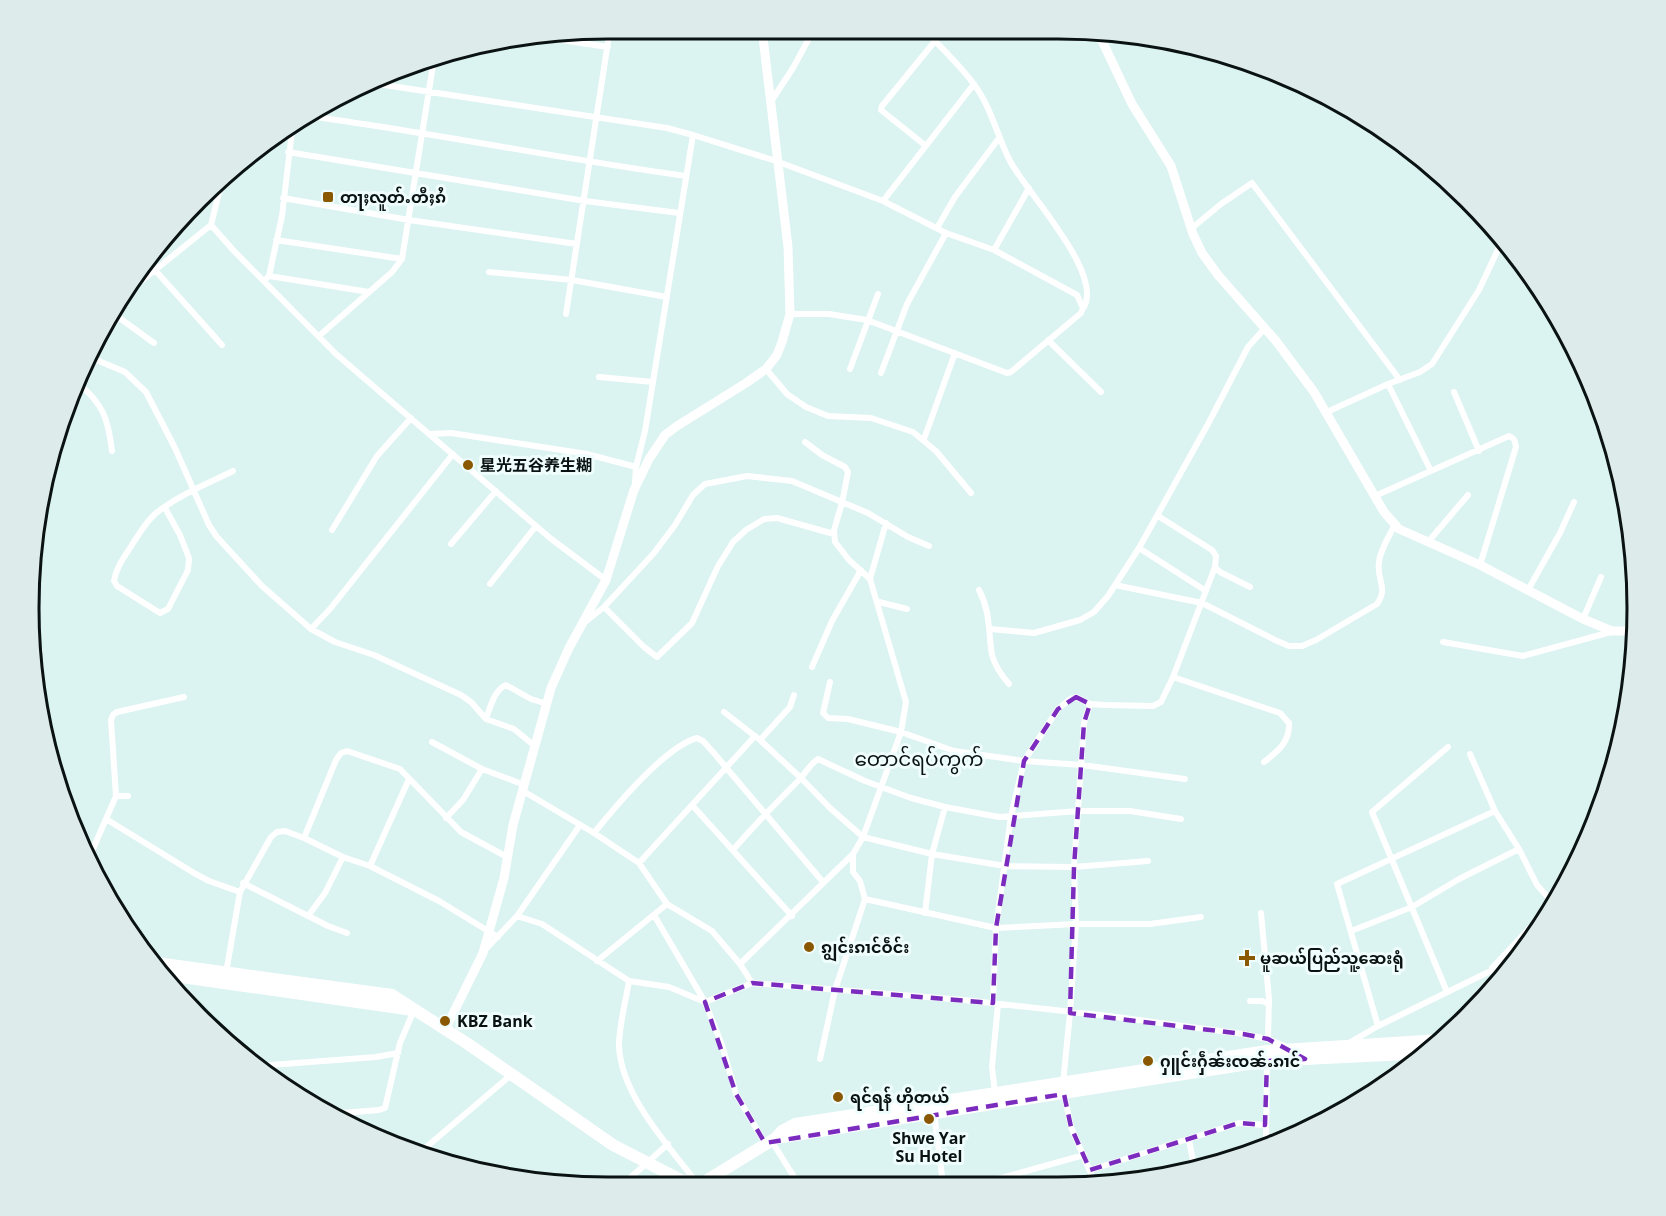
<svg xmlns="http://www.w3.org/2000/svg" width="1666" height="1216" font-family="'Open Sans','Noto Sans SC','Noto Sans Myanmar',sans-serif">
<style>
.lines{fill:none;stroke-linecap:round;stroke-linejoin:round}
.street{stroke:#fff;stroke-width:6}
.secondary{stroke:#fff;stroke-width:9}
.highway{stroke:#fff;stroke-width:12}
.marked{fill:none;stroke:#7b2cbf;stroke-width:4.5;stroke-dasharray:12 8;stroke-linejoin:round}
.poi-dot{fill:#895800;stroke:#effefd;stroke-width:2}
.labels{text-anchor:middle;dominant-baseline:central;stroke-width:6;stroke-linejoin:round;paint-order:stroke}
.poi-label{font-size:16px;font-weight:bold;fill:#0a1212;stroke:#effefd;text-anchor:start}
.quarter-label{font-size:20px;fill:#0a1212;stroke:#effefd}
.rim{fill:none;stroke:#0a1212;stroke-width:3}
</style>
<rect width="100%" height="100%" fill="#dbf3f1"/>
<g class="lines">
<!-- street -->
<path class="street" d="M 691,29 L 696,32 L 743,29
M 923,29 C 940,46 959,64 973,83 C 991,106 997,136 1010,161 C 1027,193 1103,272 1084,307
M 541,37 L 608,47
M 378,84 L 667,128 L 693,135 L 776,161 L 883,201 L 946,233 L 994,250 L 1077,295 L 1083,308 L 1081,313 L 1011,372 L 1007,373 L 867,320 L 829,314 L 790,314
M 772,100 L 793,68 L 814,29
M 308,116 C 435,133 560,159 686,176
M 926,146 L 881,110 L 882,106 L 935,41
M 288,152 L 585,201 L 679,213
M 283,198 L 409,220 L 577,244
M 883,201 L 974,84
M 211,225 L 234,251 L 336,354 L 550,538 L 606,580
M 937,228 L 955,197 L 999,138
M 1192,228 L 1221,204 L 1252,183 L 1400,380
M 276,240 L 402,259
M 994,250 L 1029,188
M 155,270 L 222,345
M 489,272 L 572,280 L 667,297
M 269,276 L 369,292
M 264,281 L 269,276 L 282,216 L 293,123
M 129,291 L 211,225 L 221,184
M 114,314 L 154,343
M 566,314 L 610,29
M 319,336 L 392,272 L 402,259 L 434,59
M 1048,340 L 1101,392
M 87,356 L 125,372 L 146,392 L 175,448 L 209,525 L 217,537 L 262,586 L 311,629 L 335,642 L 374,655 L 461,695 L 471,702 L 486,719 L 514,729 L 536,747
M 766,369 L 787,394 L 806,407 L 828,416 L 871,418 L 913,432 L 936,451 L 971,493
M 850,369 L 878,294
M 881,373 L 907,304 L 946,233
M 599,377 L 653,382
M 78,383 C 103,404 108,418 112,451
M 1388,384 L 1431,471
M 1454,392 L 1479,451
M 1327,412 L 1388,384 L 1420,372 L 1432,364 L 1479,290 L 1502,241
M 430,434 L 451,433 L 587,454 L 636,467
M 924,439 L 955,353
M 635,483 L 636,467 L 645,431 L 693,135
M 1375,496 L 1509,436 C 1515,438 1515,442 1516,447 L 1480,565
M 165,508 L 180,535 L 189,558 L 188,570 L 168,609 L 160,613 L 117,586 L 114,581 C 116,568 123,559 130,548 C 137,537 145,523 155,514 C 177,496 207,484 233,471
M 1158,516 L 1212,550 L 1216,556 L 1215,567 L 1220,572 L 1250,587
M 332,530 L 377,456 L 411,418
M 1428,542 L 1468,495
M 451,544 L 496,491
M 1139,548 L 1206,591
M 870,579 L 886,523
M 490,584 L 536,526
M 1115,585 L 1202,603 L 1275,640 L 1289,646 L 1302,646 L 1316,640 L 1377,604 C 1389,587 1376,580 1379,562 C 1380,550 1389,537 1394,526
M 979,590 C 991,613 988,632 992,655 C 995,666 1002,676 1009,684
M 1528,590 L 1560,533 L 1574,502
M 879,602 L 907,609
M 604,607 L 644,647 L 657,657 L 692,623 L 718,566 L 733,542 L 746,530 L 764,519 L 777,518 L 834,534
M 1583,619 L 1601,577
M 584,623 L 604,607 L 654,553 L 675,525 L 693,495 L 705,484 L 747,476 L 792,481 L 868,513 L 908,537 L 929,546
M 311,629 L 330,609 L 453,454
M 990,629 L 1034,633 L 1080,620 L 1094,612 L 1108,596 L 1139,548 L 1208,424 L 1248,347 L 1265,328
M 1443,642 L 1523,656 L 1611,632
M 35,646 L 40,651
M 812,667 L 832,621 L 861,570
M 1173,677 L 1280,713 L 1289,723 C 1290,742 1278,751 1264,762
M 830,682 L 823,713 L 828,718 L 848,719 L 901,732 L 954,751 L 1024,761 L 1082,765 L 1185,779
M 724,712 L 760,740 L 801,778 L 830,808 L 863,837 L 932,854 L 1005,866 L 1074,867 L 1148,861
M 486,719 C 490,708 494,690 506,685 L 531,699 L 547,704
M 760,740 L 790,707 L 794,695
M 432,742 L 482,769 L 525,785
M 1470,754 L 1495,811 L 1519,849 L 1537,885 L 1555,905
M 523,791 L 594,833 L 639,863 L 667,904 L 712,931 L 740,964 L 752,983
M 116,796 L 111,720 L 113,715 L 117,712 L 184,697
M 692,805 L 792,916
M 446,818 L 463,800 L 482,769
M 106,819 L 194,873 L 209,881 L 240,892
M 594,833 C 615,807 665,747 697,738 L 703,741 L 713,752 L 823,882
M 304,838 L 336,760 L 341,753 L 347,751 L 400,769 L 461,832 L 507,857
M 733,850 C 754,825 776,803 799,780 C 806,773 809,765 818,759 L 865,781 L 911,798 L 945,807 L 999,817 L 1079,811 L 1130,811 L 1181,819
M 89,858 L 116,796 L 128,796
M 639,863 L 755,736
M 370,866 L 409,779
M 243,883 L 328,926 L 347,933
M 865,899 L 996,928 L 1076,924 L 1150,924 L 1201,917
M 925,913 L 932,854 L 945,807
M 1261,913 L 1269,999 L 1268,1039
M 654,915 L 705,1002 L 722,1045 L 736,1094 L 765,1143
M 308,916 L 325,893 L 343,857
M 517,916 L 542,924 L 629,981 L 669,987 L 705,1002 L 752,983 L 964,1000 L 1109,1016 L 1243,1034 L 1268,1039 L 1287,1047
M 1351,931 L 1412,907 L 1459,879 L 1519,849
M 485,950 L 517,916 L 580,825
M 597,961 L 667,904
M 740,964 L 853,854 L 863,837 L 901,732 L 906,702 L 870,579 L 849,560 L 835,542 L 834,530 L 842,503 L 848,472 L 845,467 L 822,455 L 805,442
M 1492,968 L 1553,903 L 1572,871
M 226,973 L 240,892 L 271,837 L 277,832 L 285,831 L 304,838 L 343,857 L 370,866 L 439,901 L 498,937
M 629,981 C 626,1000 619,1026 619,1045 C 620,1094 668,1145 697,1183
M 1447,992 L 1372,812 L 1448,747
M 1250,1001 L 1262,1001 L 1269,1004
M 993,1003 L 996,928 L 1011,816 L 1024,761 L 1058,709 L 1070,699 L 1076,697 L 1090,704 L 1105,705 L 1153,706 L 1161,702 L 1173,677 L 1215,567
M 1378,1026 L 1337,884 L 1495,811
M 1349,1043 L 1378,1026 L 1517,958
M 820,1059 L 835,990 L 865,899 L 860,881 L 853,872 L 853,854
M 257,1066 L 376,1057 L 398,1053
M 1063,1083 L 1070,1013 L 1076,924 L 1074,867 L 1084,723 L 1090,704
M 995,1093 L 992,1067 L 998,1004
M 1064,1093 L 1071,1127 L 1095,1183
M 934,1113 L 943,1184
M 328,1114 L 379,1110 L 385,1108 L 400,1043 L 414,1010
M 771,1140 L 799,1185
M 1189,1140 L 1194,1166
M 1266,1147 L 1267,1061
M 417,1155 L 511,1075
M 1090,1170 L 1239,1123 L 1265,1125
M 983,1183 L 1084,1155
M 617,1186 L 630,1178 L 668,1144"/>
<!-- secondary -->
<path class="secondary" d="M 1097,30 L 1132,104 L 1171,166 L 1193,234 L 1202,253 L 1218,275 L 1276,341 L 1314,392 L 1384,512 L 1399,529 L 1480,565 L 1583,619 L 1612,631 L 1634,631
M 445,1030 L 483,953 L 504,878 L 513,825 L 551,688 L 569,648 L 606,580 L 634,490 L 649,459 L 665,435 L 677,426 L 746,383 L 766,369 L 777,355 L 782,342 L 790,314 L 788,247 L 762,29"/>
<!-- highway -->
<path class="highway" d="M 149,962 L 392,995 L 468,1044 L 613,1145 L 681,1180 L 699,1185 L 776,1138 L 1267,1061 L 1427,1053
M 161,974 L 413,1010
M 776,1138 L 782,1131 L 795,1124 L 1267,1051 L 1440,1040"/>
</g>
<!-- marked area -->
<path class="marked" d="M 1076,697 L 1090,704 L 1084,723 L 1074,867 L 1070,1013 L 1243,1034 L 1268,1039 L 1305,1059 L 1267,1061 L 1265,1125 L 1239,1123 L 1090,1170 L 1071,1127 L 1064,1094 L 765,1143 L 736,1094 L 705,1002 L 752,983 L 993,1003 L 996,928 L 1024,761 L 1058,709 Z"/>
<!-- markers -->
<g class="poi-dot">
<rect x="322" y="191" width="12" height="12" rx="3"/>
<circle cx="468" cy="465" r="6"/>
<circle cx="809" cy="947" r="6"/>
<path d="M1244 949h6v6h6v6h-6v6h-6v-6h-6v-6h6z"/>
<circle cx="445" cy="1021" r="6"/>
<circle cx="1148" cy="1061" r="6"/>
<circle cx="838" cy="1097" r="6"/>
<circle cx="929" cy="1119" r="6"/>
</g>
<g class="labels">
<!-- poi labels -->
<g class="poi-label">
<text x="340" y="197">တႃႈလူတ်ႉတီႈၵႆ</text>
<text x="480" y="465">星光五谷养生糊</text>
<text x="821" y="947">ၵျွင်းၵၢင်ဝဵင်း</text>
<text x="1260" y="958">မူဆယ်ပြည်သူ့ဆေးရုံ</text>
<text x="457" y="1021">KBZ Bank</text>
<text x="1160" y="1061">ႁူင်းႁဵၼ်းၸၼ်ႉၵၢင်</text>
<text x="850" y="1097">ရင်ရန် ဟိုတယ်</text>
<text x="929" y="1138" text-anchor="middle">Shwe Yar<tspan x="929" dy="18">Su Hotel</tspan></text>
</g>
<!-- quarter labels -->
<g class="quarter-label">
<text x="919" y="758">တောင်ရပ်ကွက်</text>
</g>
</g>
<!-- crop -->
<path d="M0 0H1666V1216H0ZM608 39H1058A569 569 0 0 1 1627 608V608A569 569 0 0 1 1058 1177H608A569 569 0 0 1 39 608V608A569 569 0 0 1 608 39Z" fill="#ddebea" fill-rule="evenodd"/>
<path class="rim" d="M608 39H1058A569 569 0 0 1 1627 608V608A569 569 0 0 1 1058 1177H608A569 569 0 0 1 39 608V608A569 569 0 0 1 608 39Z"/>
</svg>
